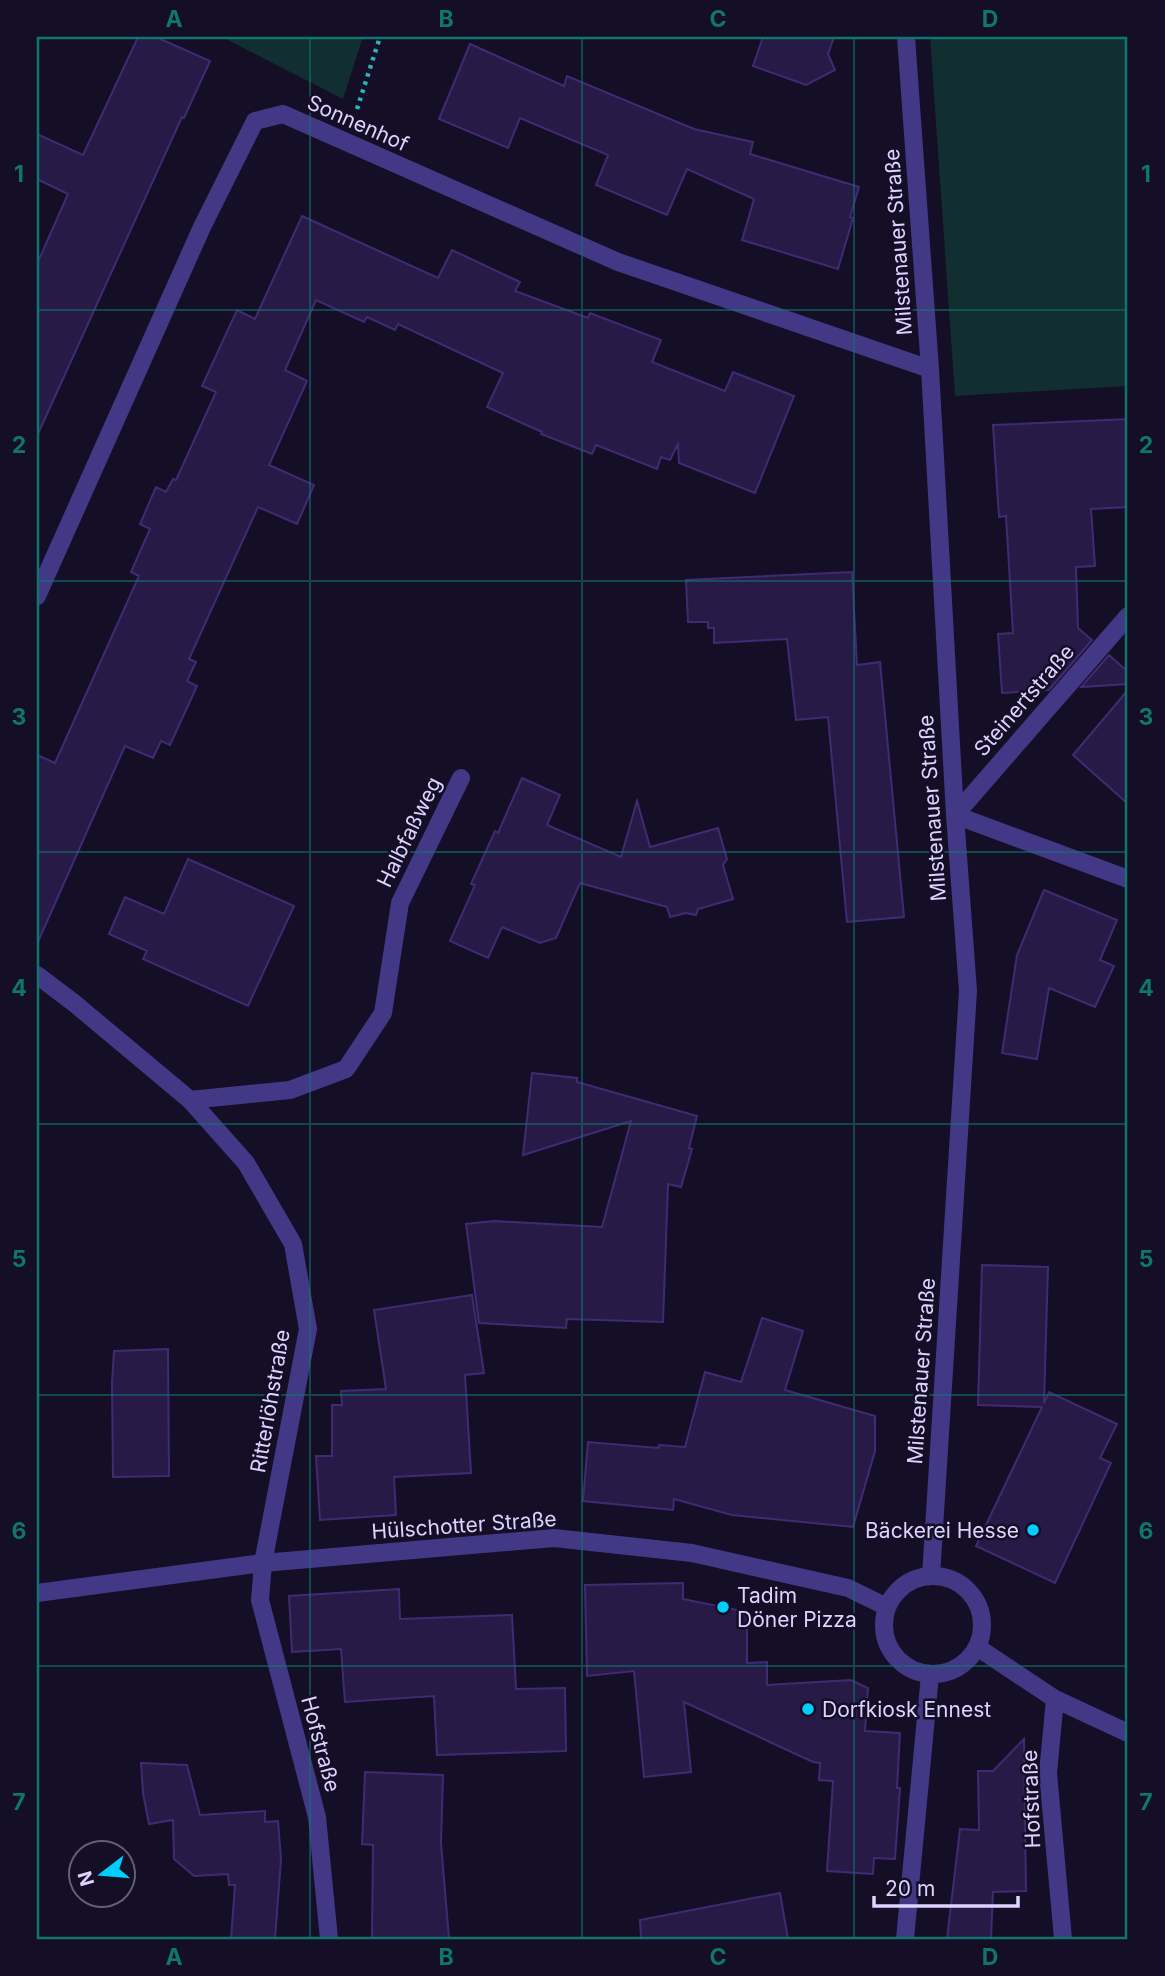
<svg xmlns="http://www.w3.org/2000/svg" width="1165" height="1976" font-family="Inter,sans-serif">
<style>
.green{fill:#112e30}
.building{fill:#271a47;stroke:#402b73;stroke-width:2}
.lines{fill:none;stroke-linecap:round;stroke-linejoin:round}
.path{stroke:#2cb5b9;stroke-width:4.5;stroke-dasharray:3.5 5;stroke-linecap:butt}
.minor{stroke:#423885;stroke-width:18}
.grid{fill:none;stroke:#0f766e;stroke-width:2;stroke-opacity:0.55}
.poi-dot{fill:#00cefe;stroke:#140e26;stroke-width:2.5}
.labels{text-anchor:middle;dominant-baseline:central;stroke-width:5;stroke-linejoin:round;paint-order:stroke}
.street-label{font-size:21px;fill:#dcd3ff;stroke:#140e26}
.poi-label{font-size:21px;fill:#dcd3ff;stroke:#140e26;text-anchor:start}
.neatline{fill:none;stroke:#0f766e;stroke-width:2.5}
.grid-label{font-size:23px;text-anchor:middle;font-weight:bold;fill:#0f766e}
</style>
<rect width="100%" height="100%" fill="#140e26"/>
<!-- green -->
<path class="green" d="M 222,37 L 363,37 L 343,99 Z
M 930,37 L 1128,37 L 1128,386 L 955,396 Z"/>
<!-- building -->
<path class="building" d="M 138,37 L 156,37 L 210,61 L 184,118 L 182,117 L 37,436 L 37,264 L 68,194 L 37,179 L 37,134 L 83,155 Z
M 763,37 L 834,37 L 828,54 L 835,70 L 806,85 L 753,66 Z
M 470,44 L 564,86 L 567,76 L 694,129 L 753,142 L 750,154 L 859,187 L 850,217 L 853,218 L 838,269 L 742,240 L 754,199 L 687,169 L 667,215 L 596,185 L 608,155 L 520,118 L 508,148 L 439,119 Z
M 302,216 L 438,278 L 452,250 L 520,282 L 515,291 L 588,318 L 590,313 L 661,340 L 652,362 L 725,391 L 733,372 L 794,396 L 755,493 L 679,463 L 678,444 L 670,460 L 661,457 L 657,469 L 596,445 L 592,454 L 541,434 L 542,432 L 487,407 L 503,373 L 398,324 L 395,330 L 367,317 L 364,322 L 316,300 L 285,370 L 307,381 L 269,465 L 314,485 L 297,524 L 258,507 L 189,659 L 196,662 L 187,681 L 197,686 L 170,745 L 161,741 L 153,758 L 125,746 L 37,944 L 37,755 L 55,763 L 139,576 L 131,572 L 150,529 L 140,524 L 156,487 L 166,492 L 173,479 L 176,480 L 216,392 L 202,386 L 237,310 L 255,319 Z
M 1128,419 L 1128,507 L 1091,509 L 1095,566 L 1076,567 L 1078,628 L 1092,640 L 1049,690 L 1002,693 L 998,634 L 1013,633 L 1006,516 L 999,517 L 993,425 Z
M 852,572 L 857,665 L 880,662 L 904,917 L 847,922 L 828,717 L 796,720 L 787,639 L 714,643 L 714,628 L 708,628 L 708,622 L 688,622 L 686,580 Z
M 1109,655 L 1128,672 L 1128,684 L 1081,687 Z
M 1128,690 L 1128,804 L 1073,755 Z
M 522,778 L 560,795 L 547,825 L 621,857 L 637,801 L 650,847 L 718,828 L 727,859 L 723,865 L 733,899 L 698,909 L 696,915 L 686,913 L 670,917 L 667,907 L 580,883 L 556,938 L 540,943 L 502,927 L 488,958 L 450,941 L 475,885 L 471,884 L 495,831 L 498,833 Z
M 188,859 L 294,906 L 248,1006 L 143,959 L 147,951 L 109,934 L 125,897 L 164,914 Z
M 1044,890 L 1117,920 L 1100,960 L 1114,966 L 1095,1007 L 1049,988 L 1037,1059 L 1002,1053 L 1017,955 Z
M 532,1073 L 577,1078 L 577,1082 L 697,1116 L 689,1148 L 692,1149 L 681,1187 L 668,1184 L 663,1322 L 567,1319 L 566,1328 L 479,1323 L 466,1224 L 494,1221 L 602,1227 L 631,1121 L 523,1155 Z
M 982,1265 L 1048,1267 L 1044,1403 L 1049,1392 L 1117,1424 L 1100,1458 L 1111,1463 L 1055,1583 L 976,1546 L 1042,1407 L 978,1405 Z
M 472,1295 L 484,1373 L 465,1375 L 471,1473 L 394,1477 L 396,1515 L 320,1520 L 316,1456 L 332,1456 L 332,1405 L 342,1405 L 341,1391 L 386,1389 L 374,1310 Z
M 762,1318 L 803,1331 L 785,1390 L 875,1416 L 875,1451 L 853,1527 L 732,1515 L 674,1499 L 673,1510 L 583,1501 L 588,1442 L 658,1448 L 659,1445 L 685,1447 L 705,1372 L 741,1382 Z
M 168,1349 L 169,1476 L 113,1477 L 112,1383 L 114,1351 Z
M 683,1583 L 683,1599 L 747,1612 L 747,1663 L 767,1662 L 767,1685 L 851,1680 L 868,1688 L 865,1731 L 900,1733 L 897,1788 L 900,1788 L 895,1859 L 874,1858 L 873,1874 L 827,1871 L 833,1781 L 819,1780 L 820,1763 L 813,1762 L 684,1702 L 691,1772 L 644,1777 L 634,1671 L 587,1676 L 585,1585 Z
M 399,1589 L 400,1619 L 512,1615 L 516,1689 L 565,1688 L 566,1751 L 437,1755 L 434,1696 L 345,1702 L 341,1649 L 292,1652 L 289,1596 Z
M 1024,1739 L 1026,1891 L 993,1892 L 991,1939 L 947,1939 L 960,1829 L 979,1830 L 978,1771 L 993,1771 Z
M 141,1763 L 187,1765 L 200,1815 L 265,1811 L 265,1822 L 278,1821 L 281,1859 L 275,1939 L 231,1939 L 235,1885 L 229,1885 L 228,1874 L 194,1876 L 174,1859 L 173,1820 L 149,1824 L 143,1793 Z
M 365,1772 L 443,1775 L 441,1843 L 449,1939 L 372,1939 L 373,1845 L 362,1844 Z
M 780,1893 L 788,1939 L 641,1939 L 640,1920 Z"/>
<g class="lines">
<!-- path -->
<path class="path" d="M 357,109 L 380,37"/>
<!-- minor -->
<path class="minor" d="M 906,37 L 930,369 L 955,815 L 968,991 L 931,1576
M 37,596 L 202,227 L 255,121 L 283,114 L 618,262 L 930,369
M 1128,616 L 955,815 L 1128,879
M 37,975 L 74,1003 L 190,1100 L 246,1163 L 293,1244 L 308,1329 L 263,1563 L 260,1600 L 317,1817 L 329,1939
M 190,1100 L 290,1090 L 346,1069 L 383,1013 L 400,903 L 461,778
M884 1625a49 49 0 1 1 98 0a49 49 0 1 1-98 0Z
M 37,1593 L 263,1563 L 554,1538 L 692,1553 L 848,1588 L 887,1607
M 977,1647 L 1055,1699 L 1128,1733
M 1055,1699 L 1048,1773 L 1063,1939
M 905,1939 L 930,1675"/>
</g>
<!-- grid -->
<path class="grid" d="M 310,37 L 310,1939M 582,37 L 582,1939M 854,37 L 854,1939M 37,310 L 1128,310M 37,581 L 1128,581M 37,852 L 1128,852M 37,1124 L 1128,1124M 37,1395 L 1128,1395M 37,1666 L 1128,1666"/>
<!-- markers -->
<g class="poi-dot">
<circle cx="1033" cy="1530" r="7"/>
<circle cx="723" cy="1607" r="7"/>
<circle cx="808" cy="1709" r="7"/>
</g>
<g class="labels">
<!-- street labels -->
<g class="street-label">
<text transform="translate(358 123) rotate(24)">Sonnenhof</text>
<text transform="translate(898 242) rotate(-94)">Milstenauer Straße</text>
<text transform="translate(1024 700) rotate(-49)">Steinertstraße</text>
<text transform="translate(932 808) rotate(-94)">Milstenauer Straße</text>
<text transform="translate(409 832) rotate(-64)">Halbfaßweg</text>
<text transform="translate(921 1371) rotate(-86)">Milstenauer Straße</text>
<text transform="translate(270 1401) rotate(-80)">Ritterlöhstraße</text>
<text transform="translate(464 1525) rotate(-4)">Hülschotter Straße</text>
<text transform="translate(321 1744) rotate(75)">Hofstraße</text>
<text transform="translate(1031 1799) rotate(-92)">Hofstraße</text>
</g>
<!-- poi labels -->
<g class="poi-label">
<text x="1019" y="1530" text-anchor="end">Bäckerei Hesse</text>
<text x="737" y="1595">Tadim<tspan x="737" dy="24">Döner Pizza</tspan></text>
<text x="822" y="1709">Dorfkiosk Ennest</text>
</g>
</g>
<!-- border -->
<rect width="1165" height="1976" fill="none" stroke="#140e26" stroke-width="77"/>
<!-- north arrow -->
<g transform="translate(102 1874) rotate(254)"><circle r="33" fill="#140e26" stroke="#645d7d" stroke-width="2"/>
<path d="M0-5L12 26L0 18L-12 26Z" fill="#00cefe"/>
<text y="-10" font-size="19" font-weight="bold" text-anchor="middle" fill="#dcd3ff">N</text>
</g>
<!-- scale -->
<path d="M874 1896v10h144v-10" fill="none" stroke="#dcd3ff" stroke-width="3.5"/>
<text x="885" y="1896" font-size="21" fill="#dcd3ff" stroke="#140e26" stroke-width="5" paint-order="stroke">20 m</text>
<rect x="38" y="38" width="1088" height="1900" class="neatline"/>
<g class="grid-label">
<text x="174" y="27">A</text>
<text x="446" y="27">B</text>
<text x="718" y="27">C</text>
<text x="990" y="27">D</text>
<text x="19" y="182">1</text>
<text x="1146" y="182">1</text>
<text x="19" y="453">2</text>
<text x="1146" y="453">2</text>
<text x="19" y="725">3</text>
<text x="1146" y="725">3</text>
<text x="19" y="996">4</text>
<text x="1146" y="996">4</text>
<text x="19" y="1267">5</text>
<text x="1146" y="1267">5</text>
<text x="19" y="1539">6</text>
<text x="1146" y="1539">6</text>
<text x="19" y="1810">7</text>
<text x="1146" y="1810">7</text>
<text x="174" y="1965">A</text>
<text x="446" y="1965">B</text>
<text x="718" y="1965">C</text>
<text x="990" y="1965">D</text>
</g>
</svg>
